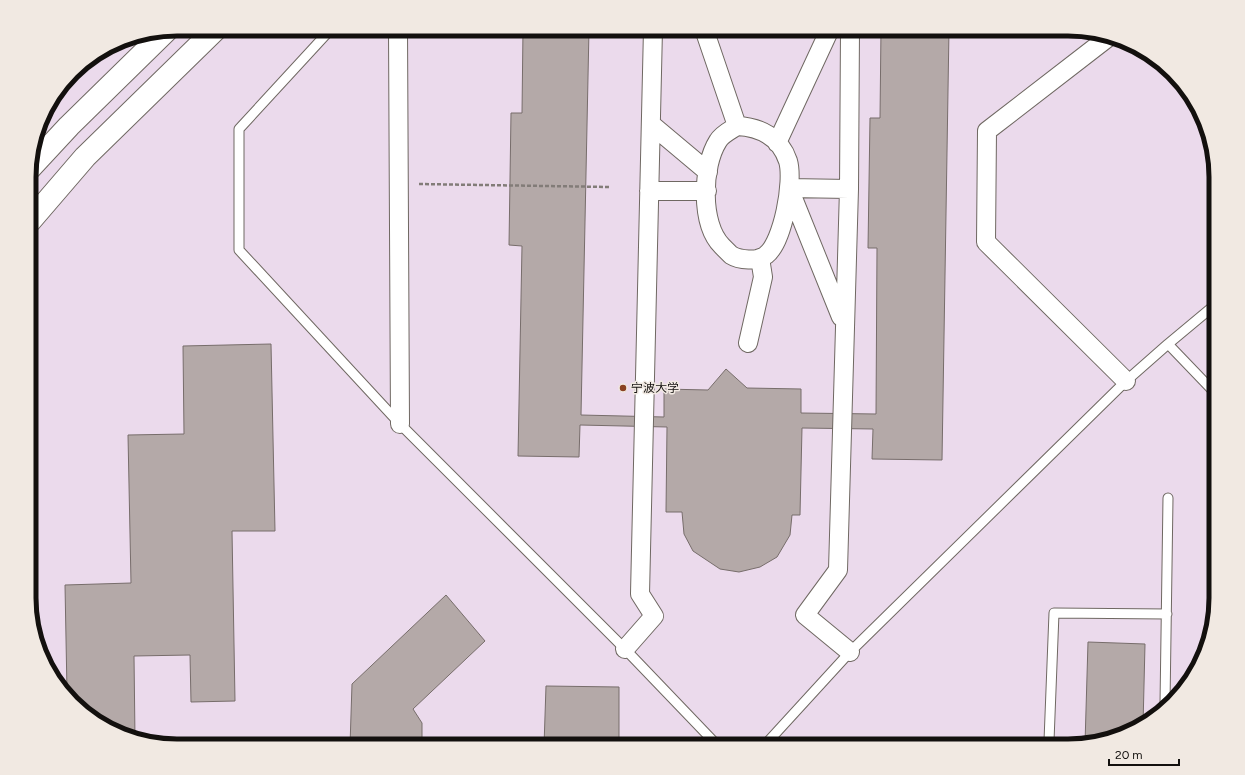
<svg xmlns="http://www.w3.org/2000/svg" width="1245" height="775" font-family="Figtree,'Noto Sans SC',sans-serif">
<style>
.education{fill:#ebdaec}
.building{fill:#b4a9a8;stroke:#776d6b}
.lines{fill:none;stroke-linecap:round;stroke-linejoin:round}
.lane-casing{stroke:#6f6862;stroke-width:11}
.street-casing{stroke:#6f6862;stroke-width:20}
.secondary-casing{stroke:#6f6862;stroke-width:24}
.path{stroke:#827c78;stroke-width:2.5;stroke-dasharray:4 2;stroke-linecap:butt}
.lane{stroke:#fff;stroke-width:9}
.street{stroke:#fff;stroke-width:18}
.secondary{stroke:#fff;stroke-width:22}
.poi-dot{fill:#8a4123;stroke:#f1e9e2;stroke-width:1.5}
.labels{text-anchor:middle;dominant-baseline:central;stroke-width:3;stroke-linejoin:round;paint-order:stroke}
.poi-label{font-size:12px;fill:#13100e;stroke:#f1e9e2;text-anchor:start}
.rim{fill:none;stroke:#13100e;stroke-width:5}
</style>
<rect width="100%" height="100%" fill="#f1e9e2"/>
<!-- education -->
<path class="education" d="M 177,29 L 1069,29 L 1107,34 L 1150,54 L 1196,103 L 1216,167 L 1216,608 L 1208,646 L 1191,680 L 1142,726 L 1078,746 L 176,746 L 129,738 L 95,721 L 49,672 L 30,617 L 30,158 L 44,111 L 79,66 L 120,40 Z"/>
<!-- building -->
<path class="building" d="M 523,29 L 589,29 L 581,415 L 664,417 L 664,389 L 708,390 L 726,369 L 747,388 L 801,389 L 801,413 L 876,414 L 877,248 L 868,248 L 870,118 L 880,118 L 881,29 L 949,29 L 942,460 L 872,459 L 873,429 L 802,428 L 800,515 L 792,515 L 790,535 L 777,557 L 760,567 L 739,572 L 720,569 L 693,551 L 684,534 L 682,512 L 666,512 L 667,427 L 580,425 L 579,457 L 518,456 L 522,246 L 509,245 L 511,113 L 522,113 Z
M 271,344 L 275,531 L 232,531 L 235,701 L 191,702 L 190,655 L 134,656 L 135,739 L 129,738 L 95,721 L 67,692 L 65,585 L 131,583 L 128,435 L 184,434 L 183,346 Z
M 446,595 L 485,641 L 413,709 L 422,723 L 422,746 L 350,746 L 352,684 Z
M 1088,642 L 1145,644 L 1143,726 L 1085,744 Z
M 546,686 L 619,687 L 619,746 L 544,746 Z"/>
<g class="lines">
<defs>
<path id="lane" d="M 331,29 L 239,129 L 239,250 L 400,424 L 625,649 L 718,746
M 1216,304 L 1168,344 L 1216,394
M 1165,704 L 1168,498
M 1049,741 L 1054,613 L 1167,614
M 764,746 L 850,652 L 1126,381 L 1168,344"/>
<path id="street" d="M 398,29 L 400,424
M 704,29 L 737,126
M 850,29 L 849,189 L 838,570 L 805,615 L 850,652
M 1110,36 L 987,131 L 986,242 L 1126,381
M 652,125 L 708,172
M 737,126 C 760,127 780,137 788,161 C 794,181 783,242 766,255 C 758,262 739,260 731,255 C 728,252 725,249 722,246 C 700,224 702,166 718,141 C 722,134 731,130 737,126 Z
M 777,143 L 830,29
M 649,191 L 707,191
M 841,317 L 789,188 L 849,189
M 748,343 L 763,277 L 760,258
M 625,649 L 654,616 L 640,594 L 653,29"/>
<path id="secondary" d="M 30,168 L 69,126 L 166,31
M 30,221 L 85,157 L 216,29"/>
</defs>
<!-- lane casing -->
<use href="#lane" class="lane-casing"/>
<!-- street casing -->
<use href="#street" class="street-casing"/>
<!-- secondary casing -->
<use href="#secondary" class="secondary-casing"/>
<!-- path -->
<path class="path" d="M 419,184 L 610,187"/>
<!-- lane -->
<use href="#lane" class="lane"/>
<!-- street -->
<use href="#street" class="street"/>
<!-- secondary -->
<use href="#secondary" class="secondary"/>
</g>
<!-- markers -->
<circle class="poi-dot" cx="623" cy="388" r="4"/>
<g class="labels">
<!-- poi labels -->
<g class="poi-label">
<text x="631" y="388">宁波大学</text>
</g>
</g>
<!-- crop -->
<path d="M0 0H1245V775H0ZM177 36H1068A141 141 0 0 1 1209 177V598A141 141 0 0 1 1068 739H177A141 141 0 0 1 36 598V177A141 141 0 0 1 177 36Z" fill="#f1e9e2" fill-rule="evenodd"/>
<path class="rim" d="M177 36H1068A141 141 0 0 1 1209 177V598A141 141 0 0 1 1068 739H177A141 141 0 0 1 36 598V177A141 141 0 0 1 177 36Z"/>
<!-- scale -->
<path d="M1109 759v6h70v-6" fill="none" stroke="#13100e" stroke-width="2"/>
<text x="1115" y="759" font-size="12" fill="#13100e" stroke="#f1e9e2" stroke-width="3" paint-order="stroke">20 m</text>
</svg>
